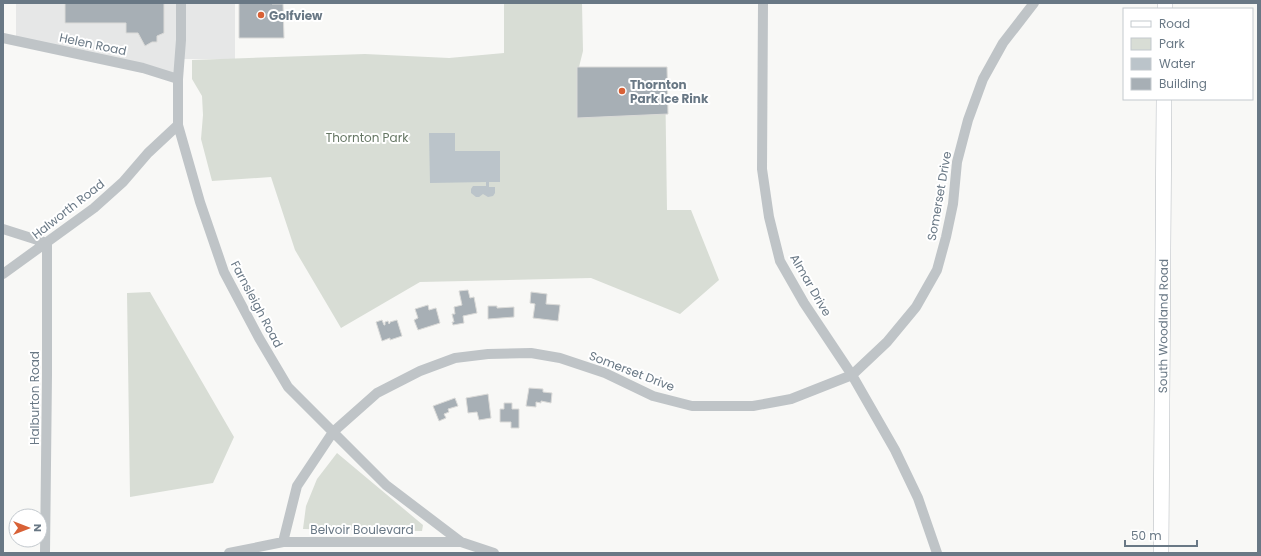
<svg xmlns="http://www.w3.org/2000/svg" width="1261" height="556" font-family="Poppins,sans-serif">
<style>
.built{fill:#e6e7e7}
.green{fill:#d8ddd5}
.water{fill:#bbc4ca}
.building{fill:#a7afb5;stroke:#dadad8}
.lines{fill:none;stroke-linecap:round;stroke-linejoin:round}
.secondary-casing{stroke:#b4b9be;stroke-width:16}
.street{stroke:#bfc4c7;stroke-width:10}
.secondary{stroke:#fff;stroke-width:15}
.poi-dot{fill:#d86136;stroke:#fff;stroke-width:1.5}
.labels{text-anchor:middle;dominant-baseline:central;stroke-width:4;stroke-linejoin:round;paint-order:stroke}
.poi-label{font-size:12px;font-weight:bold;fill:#697885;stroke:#fff;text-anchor:start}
.street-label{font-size:12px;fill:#697885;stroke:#fff}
.park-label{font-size:12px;fill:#667764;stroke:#fff}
</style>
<rect width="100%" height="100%" fill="#f8f8f6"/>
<!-- built -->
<path class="built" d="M 16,3 L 235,3 L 235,59 L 179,59 L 178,79 L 16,41 Z"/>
<!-- green -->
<path class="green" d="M 504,3 L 582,3 L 583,51 L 579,67 L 665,71 L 667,210 L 691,210 L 719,280 L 680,314 L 591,278 L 420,282 L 341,328 L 295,250 L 271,177 L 212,181 L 201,139 L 203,115 L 202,96 L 192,79 L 192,60 L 365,54 L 449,58 L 504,53 Z
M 150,292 L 234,437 L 213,483 L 130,497 L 127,293 Z
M 337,453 L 423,525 L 422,531 L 303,529 L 306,506 L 317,479 Z"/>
<!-- water -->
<path class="water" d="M 429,133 L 455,133 L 455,151 L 500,151 L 500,182 L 489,182 L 489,187 L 495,187 L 495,193 L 493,196 L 488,197 L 483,194 L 479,197 L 476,197 L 471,193 L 471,189 L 473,186 L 486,186 L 486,182 L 430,183 Z"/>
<!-- building -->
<path class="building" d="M 65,3 L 164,3 L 164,33 L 157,36 L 157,42 L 152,42 L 145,46 L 138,33 L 126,33 L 126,23 L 65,23 Z
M 239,3 L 272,3 L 272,4 L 283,4 L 284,38 L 239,38 Z
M 577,67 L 667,67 L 668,114 L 577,118 Z
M 468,290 L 470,298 L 474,297 L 477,313 L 463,316 L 464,323 L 453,325 L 452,322 L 454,322 L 452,314 L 455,314 L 454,307 L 462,305 L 459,291 Z
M 531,292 L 547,294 L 546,304 L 560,305 L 558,321 L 533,318 L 535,304 L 530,303 Z
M 428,305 L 429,310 L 436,308 L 440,323 L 418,330 L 414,320 L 418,318 L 415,309 Z
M 488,306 L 497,306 L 497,308 L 514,307 L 514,317 L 488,319 Z
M 382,320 L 384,325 L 385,325 L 385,322 L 388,321 L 389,324 L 390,323 L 390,322 L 397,320 L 402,336 L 390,340 L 390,338 L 382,341 L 376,322 Z
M 529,388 L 543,389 L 543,392 L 552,393 L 551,403 L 541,401 L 541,403 L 536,402 L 536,407 L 526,406 Z
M 488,394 L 491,418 L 479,420 L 477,412 L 468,413 L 466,398 Z
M 455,398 L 458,406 L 448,409 L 449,412 L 444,414 L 446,418 L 439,421 L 433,406 Z
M 504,403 L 512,403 L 512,409 L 519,409 L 519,428 L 511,428 L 511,422 L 500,422 L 500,409 L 504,409 Z"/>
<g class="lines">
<defs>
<g id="secondary">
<path d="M 1165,9 L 1165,3"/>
<path id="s1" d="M 1161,553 L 1164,99"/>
</g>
</defs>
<!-- secondary casing -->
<use href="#secondary" class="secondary-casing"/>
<!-- street -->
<path class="street" d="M 181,3 L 181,40 L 178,79 L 178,125 L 200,202 L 224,272 L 259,338 L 288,387 L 386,485 L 461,542
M 763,3 L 762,169 L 769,217 L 780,261 L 804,303 L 852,375 L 895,450 L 918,498 L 937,553
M 3,38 L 143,68 L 178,79
M 3,229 L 47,243
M 3,274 L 94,208 L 123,182 L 148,153 L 178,125
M 283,542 L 297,486 L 333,432 L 377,393 L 420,371 L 455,358 L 488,354 L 531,353 L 560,358 L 605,373 L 653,396 L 692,406 L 753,406 L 791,399 L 852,375 L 887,342 L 916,307 L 937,270 L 946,237 L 953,204 L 957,162 L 968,120 L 983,79 L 1003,43 L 1034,3
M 45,553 L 47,375 L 47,243
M 229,553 L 283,542 L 461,542 L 494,553"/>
<!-- secondary -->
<use href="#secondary" class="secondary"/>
</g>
<!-- markers -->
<g class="poi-dot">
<circle cx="261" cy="15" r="4"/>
<circle cx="622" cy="91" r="4"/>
</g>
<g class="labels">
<!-- poi labels -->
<g class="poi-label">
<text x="269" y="15">Golfview</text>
<text x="630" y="84">Thornton<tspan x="630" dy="14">Park Ice Rink</tspan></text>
</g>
<!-- street labels -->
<g class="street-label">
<text transform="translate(93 44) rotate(12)">Helen Road</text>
<text transform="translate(939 196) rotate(-80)">Somerset Drive</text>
<text transform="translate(68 209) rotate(-38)">Halworth Road</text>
<text transform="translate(811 285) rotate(60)">Almar Drive</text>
<text transform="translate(257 304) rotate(62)">Farnsleigh Road</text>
<text stroke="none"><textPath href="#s1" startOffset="227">South Woodland Road</textPath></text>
<text transform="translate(632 371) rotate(21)">Somerset Drive</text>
<text transform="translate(34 398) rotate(-90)">Halburton Road</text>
<text x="362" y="529">Belvoir Boulevard</text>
</g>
<!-- park labels -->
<g class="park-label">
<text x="367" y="137">Thornton Park</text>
</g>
</g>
<!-- border -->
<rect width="1261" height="556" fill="none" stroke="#697885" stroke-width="8"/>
<!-- legend -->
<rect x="1123" y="8" width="130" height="92" fill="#ffffff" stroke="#c3c9ce"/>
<rect x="1131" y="21" width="20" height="6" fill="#ffffff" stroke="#c3c9ce"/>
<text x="1159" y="28" font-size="12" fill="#697885">Road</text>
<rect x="1131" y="38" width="20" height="12" fill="#d8ddd5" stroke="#c3c9ce"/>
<text x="1159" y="48" font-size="12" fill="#697885">Park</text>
<rect x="1131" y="58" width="20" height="12" fill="#bbc4ca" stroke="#c3c9ce"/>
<text x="1159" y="68" font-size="12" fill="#697885">Water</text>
<rect x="1131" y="78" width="20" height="12" fill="#a7afb5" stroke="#c3c9ce"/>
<text x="1159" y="88" font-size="12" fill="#697885">Building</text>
<!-- north arrow -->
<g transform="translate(28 528) rotate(90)"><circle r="19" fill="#ffffff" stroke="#c3c9ce"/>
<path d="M0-3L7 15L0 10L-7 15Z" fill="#d86136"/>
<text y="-6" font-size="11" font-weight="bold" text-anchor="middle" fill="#697885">N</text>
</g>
<!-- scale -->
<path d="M1125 540v6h72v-6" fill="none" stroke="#697885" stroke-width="2"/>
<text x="1131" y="540" font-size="12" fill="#697885" stroke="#ffffff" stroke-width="3" paint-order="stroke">50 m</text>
</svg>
